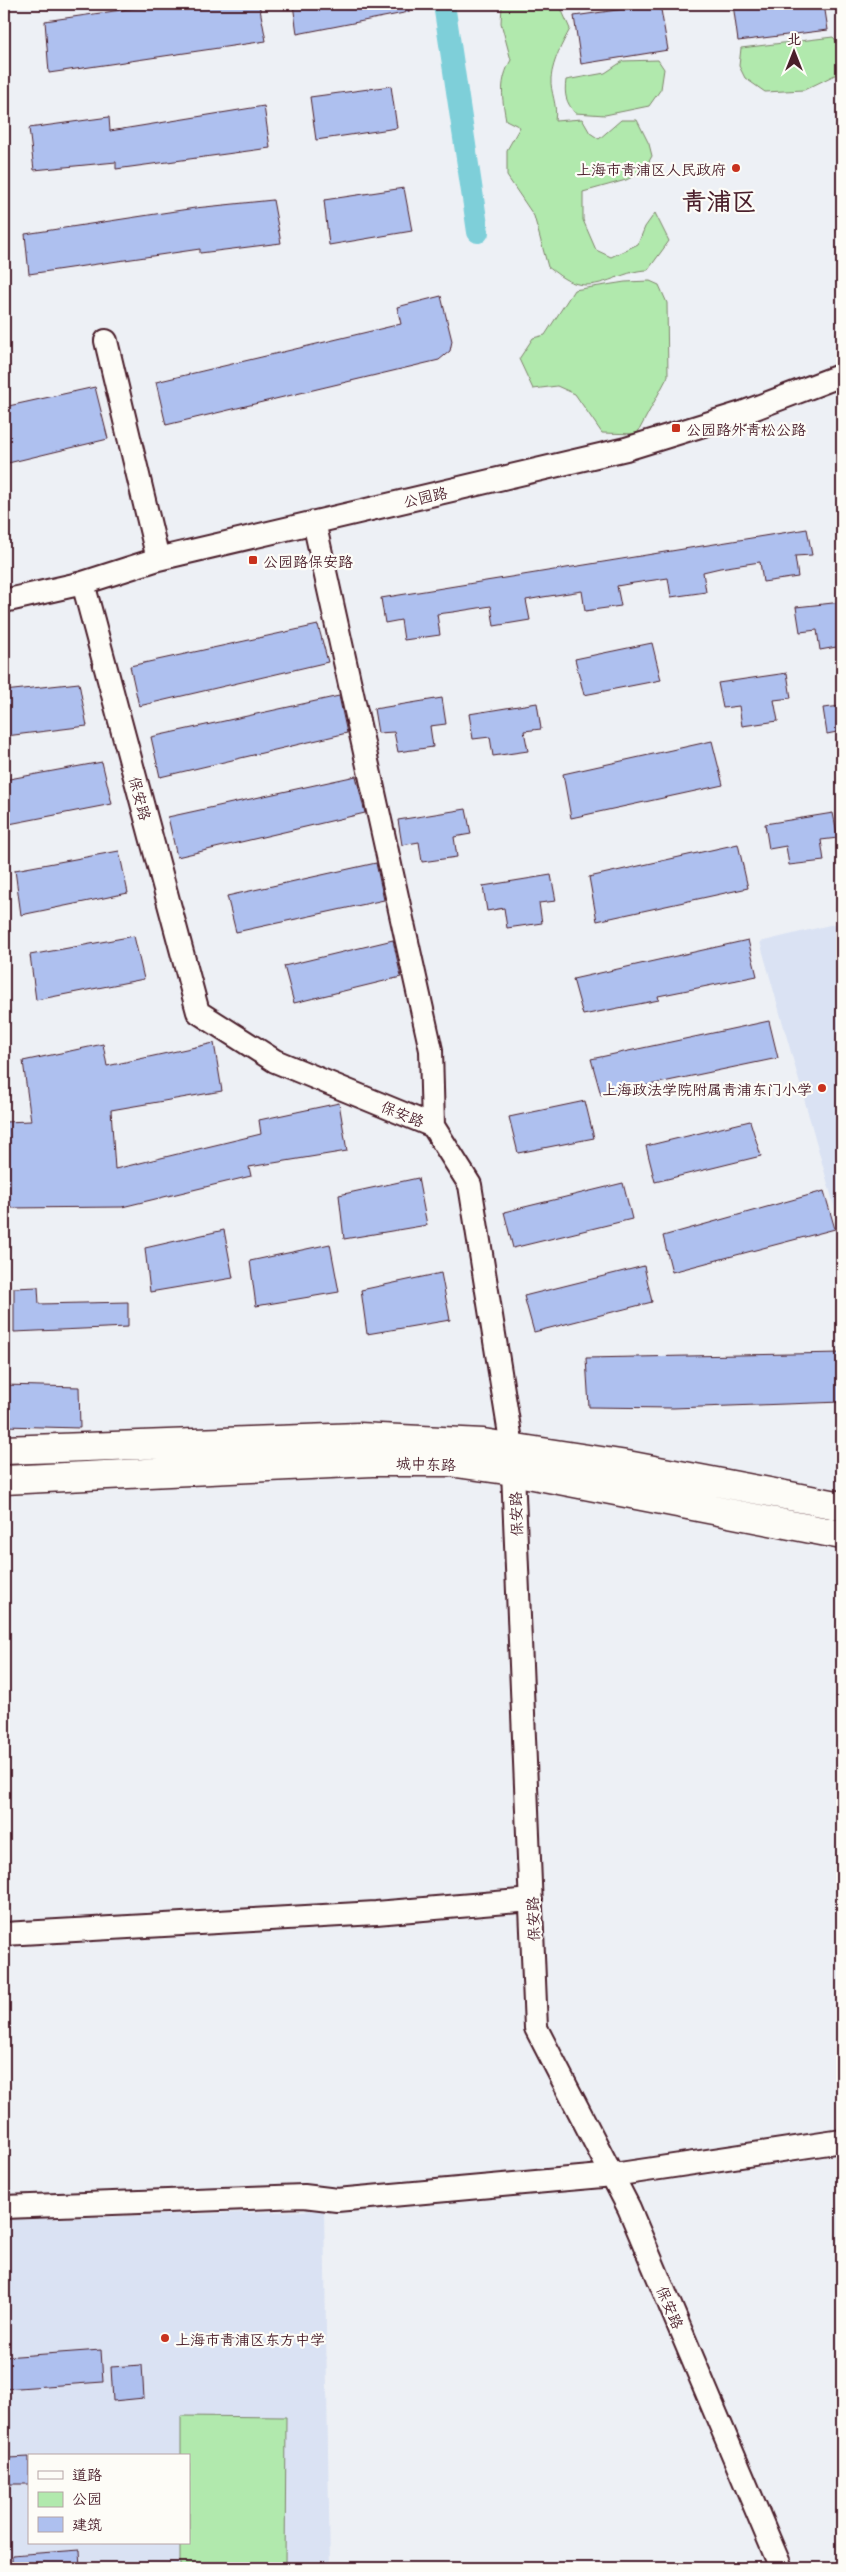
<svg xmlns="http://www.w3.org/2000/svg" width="846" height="2572" font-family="'Playpen Sans','LXGW WenKai TC',sans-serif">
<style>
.built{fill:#dae2f3;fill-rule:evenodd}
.green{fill:#b1e9ad;stroke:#7e846c}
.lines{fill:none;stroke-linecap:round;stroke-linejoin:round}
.canal{stroke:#7ecfd9;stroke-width:22}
.building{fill:#aec0ef;stroke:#4a1f2b}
.minor-casing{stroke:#4a1f2b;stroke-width:26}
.major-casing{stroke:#4a1f2b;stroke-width:31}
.minor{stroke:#fdfcf7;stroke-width:22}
.major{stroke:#fdfcf7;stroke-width:28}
.poi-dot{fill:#c8321e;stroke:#fdfcf7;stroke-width:2}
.labels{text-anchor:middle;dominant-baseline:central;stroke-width:4.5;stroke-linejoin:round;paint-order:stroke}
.poi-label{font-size:15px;fill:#4a1f2b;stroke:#fdfcf7;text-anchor:start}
.street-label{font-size:15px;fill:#4a1f2b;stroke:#fdfcf7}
.town-label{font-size:25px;font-weight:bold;fill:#4a1f2b;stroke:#fdfcf7}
</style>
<rect width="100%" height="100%" fill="#edf0f5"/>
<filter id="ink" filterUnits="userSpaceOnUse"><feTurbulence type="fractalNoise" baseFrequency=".02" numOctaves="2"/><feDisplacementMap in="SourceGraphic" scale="10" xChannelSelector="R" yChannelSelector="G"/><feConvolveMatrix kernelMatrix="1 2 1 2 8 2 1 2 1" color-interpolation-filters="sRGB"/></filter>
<g filter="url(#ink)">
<!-- built -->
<path class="built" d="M 842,922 L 842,1234 L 760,942 Z
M 324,2210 L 330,2568 L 4,2568 L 4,2220 ZM 29,2456 L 189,2456 L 189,2543 L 29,2543 Z"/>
<!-- green -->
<path class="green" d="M 502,4 L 559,4 L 570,29 C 562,44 553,60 551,78 C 550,93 558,104 555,121 L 582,119 L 590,133 L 599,139 L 621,120 L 637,120 L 649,144 L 652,156 L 643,172 L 626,180 L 583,192 L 583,220 L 596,250 L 611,257 L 638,244 L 645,227 L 655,213 L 669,241 L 648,270 C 621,270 598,293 571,282 C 563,279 555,272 548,267 L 534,216 L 507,176 L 507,150 L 520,127 L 506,120 C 502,98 499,81 511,60 L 501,23 Z
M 833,37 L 842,47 L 841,72 L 804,90 L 765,92 L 745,78 L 739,66 L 741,48 Z
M 658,60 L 664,69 L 661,89 L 649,106 L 605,115 L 575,113 C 566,102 564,95 566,80 L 605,73 L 623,61 Z
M 650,281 L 659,285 L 667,303 L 668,376 L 637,434 L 602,433 L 575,394 L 557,386 L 533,389 L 519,359 L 533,338 L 545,335 L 574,290 L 625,282 Z
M 181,2416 L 286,2417 L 285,2568 L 180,2568 L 180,2543 L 189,2543 L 189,2456 L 181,2456 Z"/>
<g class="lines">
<!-- canal -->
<path class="canal" d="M 444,4 L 478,232"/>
</g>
<!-- building -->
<path class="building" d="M 163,4 L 259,4 L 266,41 L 49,73 L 45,21 Z
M 293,4 L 408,4 L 409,12 L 297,34 Z
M 660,4 L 668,50 L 581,64 L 574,16 Z
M 733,4 L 824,4 L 828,30 L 738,41 Z
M 391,86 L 397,128 L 316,140 L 310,97 Z
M 264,106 L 270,148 L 116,169 L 116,162 L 34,170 L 29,128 L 109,117 L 110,131 Z
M 404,188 L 412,231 L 329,245 L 324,200 Z
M 273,200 L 281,243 L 200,253 L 200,249 L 29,274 L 25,234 L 195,208 Z
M 441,296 L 452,341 L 450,351 L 439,360 L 166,425 L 156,382 L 401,324 L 397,307 Z
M 95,387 L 108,439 L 4,464 L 4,407 Z
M 807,529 L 812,555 L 795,556 L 798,577 L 763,582 L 760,562 L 720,568 L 703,572 L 706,592 L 671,597 L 668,578 L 634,583 L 617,586 L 621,606 L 585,611 L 582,591 L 543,597 L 526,600 L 530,620 L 494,626 L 491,606 L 453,612 L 437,614 L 440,635 L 404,640 L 401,620 L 385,623 L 381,598 Z
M 842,602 L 842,646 L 820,650 L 817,630 L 800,632 L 796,607 Z
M 318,625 L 328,662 L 139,706 L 130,666 Z
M 652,643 L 661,680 L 584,695 L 575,659 Z
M 787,673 L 791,698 L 774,700 L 778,721 L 742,726 L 739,706 L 723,708 L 718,683 Z
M 79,683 L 87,726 L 6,736 L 4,691 Z
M 339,696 L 347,733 L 160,777 L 151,737 Z
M 442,698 L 446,724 L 430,726 L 433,747 L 398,752 L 394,732 L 378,733 L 374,709 Z
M 537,703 L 541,729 L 524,731 L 528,751 L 493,756 L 490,737 L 473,739 L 469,714 Z
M 842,706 L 842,731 L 827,734 L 823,708 Z
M 712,741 L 723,785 L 571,818 L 563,774 Z
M 102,762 L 112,804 L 4,825 L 4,780 Z
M 356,776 L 365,813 L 177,857 L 168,817 Z
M 466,809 L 471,834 L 454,837 L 457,857 L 422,862 L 419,842 L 402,845 L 398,820 Z
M 833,813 L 838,838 L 821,840 L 824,861 L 789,865 L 786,846 L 769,849 L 765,824 Z
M 738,844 L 748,888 L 597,921 L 589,877 Z
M 119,851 L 128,893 L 21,915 L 15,870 Z
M 376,863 L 384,900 L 236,932 L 227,896 Z
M 551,875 L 556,901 L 539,903 L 542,923 L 507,928 L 504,908 L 487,911 L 483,886 Z
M 134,936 L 144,979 L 36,1000 L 30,955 Z
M 393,940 L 401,977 L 294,1003 L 284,966 Z
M 748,940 L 757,976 L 658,996 L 659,1000 L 583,1015 L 573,979 Z
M 769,1021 L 778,1058 L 601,1095 L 591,1059 Z
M 214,1043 L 222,1091 L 111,1110 L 115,1169 L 261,1134 L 259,1120 L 339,1103 L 347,1151 L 249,1167 L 251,1176 L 122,1207 L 7,1208 L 8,1159 L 5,1159 L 4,1122 L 31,1121 L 23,1061 L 103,1044 L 107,1066 Z
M 585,1101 L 594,1138 L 518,1153 L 509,1117 Z
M 750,1121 L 761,1156 L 655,1182 L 646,1146 Z
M 418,1178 L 427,1225 L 344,1239 L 339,1195 Z
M 623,1183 L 632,1219 L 513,1248 L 504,1212 Z
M 824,1191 L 835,1229 L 672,1272 L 663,1236 Z
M 224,1230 L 233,1278 L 150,1292 L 145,1248 Z
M 330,1244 L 339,1292 L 256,1306 L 250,1261 Z
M 644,1266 L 652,1302 L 534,1332 L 524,1296 Z
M 441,1273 L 450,1320 L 367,1334 L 361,1290 Z
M 38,1287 L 39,1304 L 128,1302 L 128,1327 L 14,1332 L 14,1288 Z
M 842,1353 L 842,1402 L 673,1408 L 589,1407 L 586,1358 Z
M 4,1385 L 79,1387 L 80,1428 L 4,1426 Z
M 101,2350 L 103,2382 L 4,2389 L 4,2357 Z
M 142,2365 L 144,2398 L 113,2401 L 111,2367 Z
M 29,2457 L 29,2484 L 9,2484 L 8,2458 Z
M 80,2550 L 81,2568 L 12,2568 L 12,2555 Z"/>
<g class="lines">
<defs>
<path id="minor" d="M 106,341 L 158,559
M 314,522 L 431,1050 L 433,1126
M 83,583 L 198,1012 L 275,1061 L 433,1126 L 470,1185 L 512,1447 L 536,2028 L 629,2208 L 781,2568
M 4,601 L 83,583 L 158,559 L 626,449 L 742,413 L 842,375
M 4,1934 L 376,1913 L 531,1900
M 4,2207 L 304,2196 L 337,2200 L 613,2175 L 842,2141"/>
<path id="major" d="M 4,1450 L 359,1437 L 483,1443 L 627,1465 L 842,1506
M 4,1480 L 372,1462 L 449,1462 L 513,1471 L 842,1535"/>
</defs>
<!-- minor casing -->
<use href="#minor" class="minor-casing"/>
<!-- major casing -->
<use href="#major" class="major-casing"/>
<!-- minor -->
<use href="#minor" class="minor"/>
<!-- major -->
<use href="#major" class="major"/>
</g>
</g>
<!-- markers -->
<g class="poi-dot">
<circle cx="736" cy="168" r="5"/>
<rect x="671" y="423" width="10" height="10" rx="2.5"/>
<rect x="248" y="555" width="10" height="10" rx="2.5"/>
<circle cx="822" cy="1088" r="5"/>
<circle cx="165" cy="2338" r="5"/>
</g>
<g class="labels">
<!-- poi labels -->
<g class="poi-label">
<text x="726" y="168" text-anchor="end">上海市青浦区人民政府</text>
<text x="686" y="428">公园路外青松公路</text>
<text x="263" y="560">公园路保安路</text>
<text x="812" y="1088" text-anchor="end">上海政法学院附属青浦东门小学</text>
<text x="175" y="2338">上海市青浦区东方中学</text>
</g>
<!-- street labels -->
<g class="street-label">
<text transform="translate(425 496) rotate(-13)">公园路</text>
<text transform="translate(141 798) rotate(75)">保安路</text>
<text transform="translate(403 1113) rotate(22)">保安路</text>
<text transform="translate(426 1463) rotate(2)">城中东路</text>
<text transform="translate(515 1514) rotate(-92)">保安路</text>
<text transform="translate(532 1919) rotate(-92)">保安路</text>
<text transform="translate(671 2307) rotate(67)">保安路</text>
</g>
<!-- town labels -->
<g class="town-label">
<text x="719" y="200">青浦区</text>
</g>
</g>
<!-- margin -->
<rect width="846" height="2572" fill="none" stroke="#fdfcf7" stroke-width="20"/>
<rect x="10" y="10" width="826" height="2552" fill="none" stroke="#4a1f2b" stroke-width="2" filter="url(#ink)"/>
<!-- legend -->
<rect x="28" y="2454" width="162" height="90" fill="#fdfcf7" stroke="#b5a4a5"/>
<rect x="38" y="2471" width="25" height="8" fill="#fdfcf7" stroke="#b5a4a5"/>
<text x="72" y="2480" font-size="15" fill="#4a1f2b">道路</text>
<rect x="38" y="2492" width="25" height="15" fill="#b1e9ad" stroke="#b5a4a5"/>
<text x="72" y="2504" font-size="15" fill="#4a1f2b">公园</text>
<rect x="38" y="2517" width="25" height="15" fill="#aec0ef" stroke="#b5a4a5"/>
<text x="72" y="2530" font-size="15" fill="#4a1f2b">建筑</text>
<!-- north arrow -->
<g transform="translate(794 52)" stroke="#fdfcf7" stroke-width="4" paint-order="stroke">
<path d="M0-4L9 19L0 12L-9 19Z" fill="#4a1f2b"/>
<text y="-8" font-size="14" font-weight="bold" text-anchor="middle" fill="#4a1f2b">北</text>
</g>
</svg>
